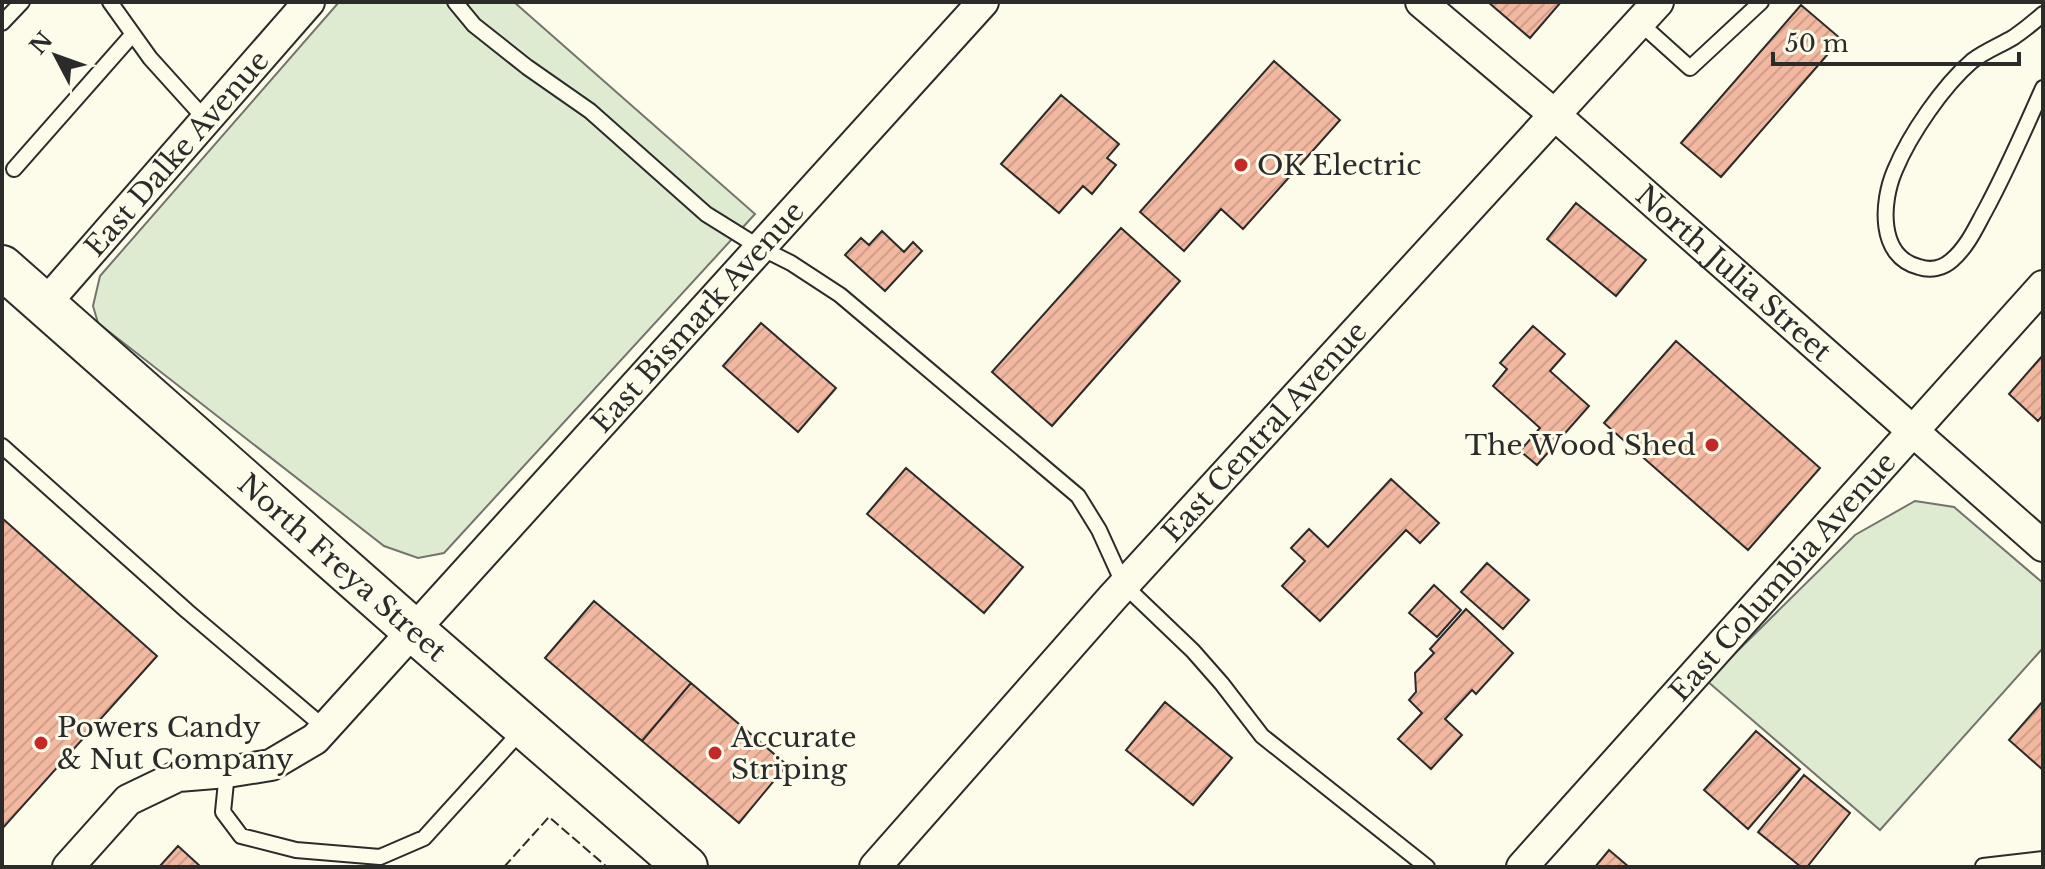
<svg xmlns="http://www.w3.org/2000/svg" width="2045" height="869" font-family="'Libre Baskerville',serif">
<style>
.green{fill:#deebd1;stroke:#74746e;stroke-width:2}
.building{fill:url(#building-hatch);stroke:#2b2b2b;stroke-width:2}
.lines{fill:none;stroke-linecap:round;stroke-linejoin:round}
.lane-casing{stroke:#2b2b2b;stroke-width:18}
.street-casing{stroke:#2b2b2b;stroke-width:34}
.secondary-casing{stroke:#2b2b2b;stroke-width:46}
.lane{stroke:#fdfbea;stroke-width:14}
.street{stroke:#fdfbea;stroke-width:30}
.secondary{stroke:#fdfbea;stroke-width:42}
.fence{stroke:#2b2b2b;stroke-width:2;stroke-dasharray:10 4;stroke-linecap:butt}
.poi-dot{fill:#c62828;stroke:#fdfbea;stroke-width:3}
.labels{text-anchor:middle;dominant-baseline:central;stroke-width:6;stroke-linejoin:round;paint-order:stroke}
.street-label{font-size:28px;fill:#2b2b2b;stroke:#fdfbea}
.poi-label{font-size:28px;fill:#2b2b2b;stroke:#fdfbea;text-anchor:start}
</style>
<defs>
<pattern id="building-hatch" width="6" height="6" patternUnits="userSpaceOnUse" patternTransform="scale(2)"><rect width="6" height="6" fill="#f2b8a0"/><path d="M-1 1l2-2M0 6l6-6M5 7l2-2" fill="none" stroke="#d09e8a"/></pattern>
</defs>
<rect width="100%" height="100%" fill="#fdfbea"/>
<!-- green -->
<path class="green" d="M 339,2 L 514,2 L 755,214 L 444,553 L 418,558 L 384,546 L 98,323 L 93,306 L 100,276 Z
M 1915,501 L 1954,507 L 2043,583 L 2043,648 L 1880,830 L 1707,681 L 1855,535 Z"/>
<!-- building -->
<path class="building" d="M 1488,2 L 1561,2 L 1530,38 Z
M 1801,5 L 1841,39 L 1721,177 L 1681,143 Z
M 1274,61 L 1340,120 L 1243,229 L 1221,209 L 1184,251 L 1140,212 Z
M 1061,95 L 1119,144 L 1107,158 L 1116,165 L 1092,194 L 1083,186 L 1059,213 L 1001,164 Z
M 1576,203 L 1646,260 L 1616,296 L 1547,239 Z
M 1121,228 L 1180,281 L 1052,426 L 992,372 Z
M 882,231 L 904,252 L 913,242 L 922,251 L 885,291 L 845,255 L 861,238 L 869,245 Z
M 761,323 L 836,388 L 798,432 L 723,366 Z
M 1533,326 L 1565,354 L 1550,371 L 1589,406 L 1537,465 L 1520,451 L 1540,428 L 1493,386 L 1507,369 L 1500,363 Z
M 1676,341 L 1820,468 L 1748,550 L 1604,423 Z
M 2043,355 L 2043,415 L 2038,421 L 2009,394 Z
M 906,468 L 1023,567 L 984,613 L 867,514 Z
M 1391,479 L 1439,523 L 1420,543 L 1406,530 L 1320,621 L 1282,586 L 1305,561 L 1291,548 L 1309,529 L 1328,547 Z
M 2,518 L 157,656 L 2,829 Z
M 1487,563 L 1529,600 L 1503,629 L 1461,592 Z
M 1434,585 L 1461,610 L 1437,637 L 1409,613 Z
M 594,601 L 691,683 L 642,741 L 545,658 Z
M 1466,609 L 1513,653 L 1476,694 L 1472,690 L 1445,719 L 1462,735 L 1431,769 L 1398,739 L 1422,713 L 1409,700 L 1416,692 L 1415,673 L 1434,653 L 1430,649 Z
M 691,683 L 787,765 L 739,823 L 642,741 Z
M 2043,701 L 2043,770 L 2009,740 Z
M 1165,702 L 1232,758 L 1193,805 L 1126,750 Z
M 1756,731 L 1800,769 L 1748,829 L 1704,790 Z
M 1804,775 L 1850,813 L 1807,867 L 1801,867 L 1758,832 Z
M 178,846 L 201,867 L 159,867 Z
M 1609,850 L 1629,867 L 1595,867 Z"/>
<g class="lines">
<defs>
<path id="lane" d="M 110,2 L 150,58 L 206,120
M 455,2 L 474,25 L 527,67 L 590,111 L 706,214 L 759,247 L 791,263 L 840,295 L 1078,496 L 1099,530 L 1124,585 L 1193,651 L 1222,684 L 1262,736 L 1427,867
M 2043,14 C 2034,22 2024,30 2014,37 C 2001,45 1985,51 1972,61 C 1943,86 1910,134 1895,170 C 1881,202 1878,257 1919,267 C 1931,271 1943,268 1952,260 C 1968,246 1976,227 1986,209 C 2007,170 2025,129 2043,88
M 2,23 L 22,2
M 1640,23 L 1690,68 L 1761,2
M 14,169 L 133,34
M 2,446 L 187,611 L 325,728
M 227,772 L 223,812 L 241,836 L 296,850 L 380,857 L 424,838 L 522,730
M 1983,866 L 2043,859"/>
<g id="street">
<path id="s1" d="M 1421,2 L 1556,116 L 2043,546"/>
<path id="s2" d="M 45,304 L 309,2"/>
<path id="s3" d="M 68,867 L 128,800 L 178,776 L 227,772 L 271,765 L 315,739 L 983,2"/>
<path id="s4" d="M 875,867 L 1112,598 L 1658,2"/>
<path id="s5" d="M 1522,867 L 2043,286"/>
</g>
<g id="secondary">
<path id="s6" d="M 2,267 L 413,630 L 686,867"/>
</g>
</defs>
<!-- lane casing -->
<use href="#lane" class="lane-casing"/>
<!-- street casing -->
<use href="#street" class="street-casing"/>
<!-- secondary casing -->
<use href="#secondary" class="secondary-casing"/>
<!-- lane -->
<use href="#lane" class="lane"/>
<!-- street -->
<use href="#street" class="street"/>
<!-- secondary -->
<use href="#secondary" class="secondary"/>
<!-- fence -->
<path class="fence" d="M 504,867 L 549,817 L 607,867"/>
</g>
<!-- markers -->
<g class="poi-dot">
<circle cx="1241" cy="165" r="8"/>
<circle cx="1712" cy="445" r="8"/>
<circle cx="41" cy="743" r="8"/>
<circle cx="715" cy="753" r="8"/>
</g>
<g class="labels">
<!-- street labels -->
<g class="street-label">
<text stroke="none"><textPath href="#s2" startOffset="200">East Dalke Avenue</textPath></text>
<text stroke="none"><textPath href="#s1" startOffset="414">North Julia Street</textPath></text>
<text stroke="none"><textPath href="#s3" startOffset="860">East Bismark Avenue</textPath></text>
<text stroke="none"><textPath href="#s4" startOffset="584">East Central Avenue</textPath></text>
<text stroke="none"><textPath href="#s6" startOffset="454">North Freya Street</textPath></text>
<text stroke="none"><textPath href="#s5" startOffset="390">East Columbia Avenue</textPath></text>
</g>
<!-- poi labels -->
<g class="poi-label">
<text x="1257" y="165">OK Electric</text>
<text x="1696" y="445" text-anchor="end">The Wood Shed</text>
<text x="57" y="727">Powers Candy<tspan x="57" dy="32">&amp; Nut Company</tspan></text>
<text x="731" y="737">Accurate<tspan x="731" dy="32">Striping</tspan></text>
</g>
</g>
<!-- border -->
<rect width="2045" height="869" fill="none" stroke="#2b2b2b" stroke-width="8"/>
<!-- north arrow -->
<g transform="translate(56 56) rotate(311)" stroke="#fdfbea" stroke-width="6" paint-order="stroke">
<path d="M0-6L14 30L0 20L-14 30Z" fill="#2b2b2b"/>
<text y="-12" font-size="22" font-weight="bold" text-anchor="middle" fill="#2b2b2b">N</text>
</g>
<!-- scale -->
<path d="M1773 52v12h246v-12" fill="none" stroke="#2b2b2b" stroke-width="4"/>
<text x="1785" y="52" font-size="24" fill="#2b2b2b" stroke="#fdfbea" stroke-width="6" paint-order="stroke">50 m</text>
</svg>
